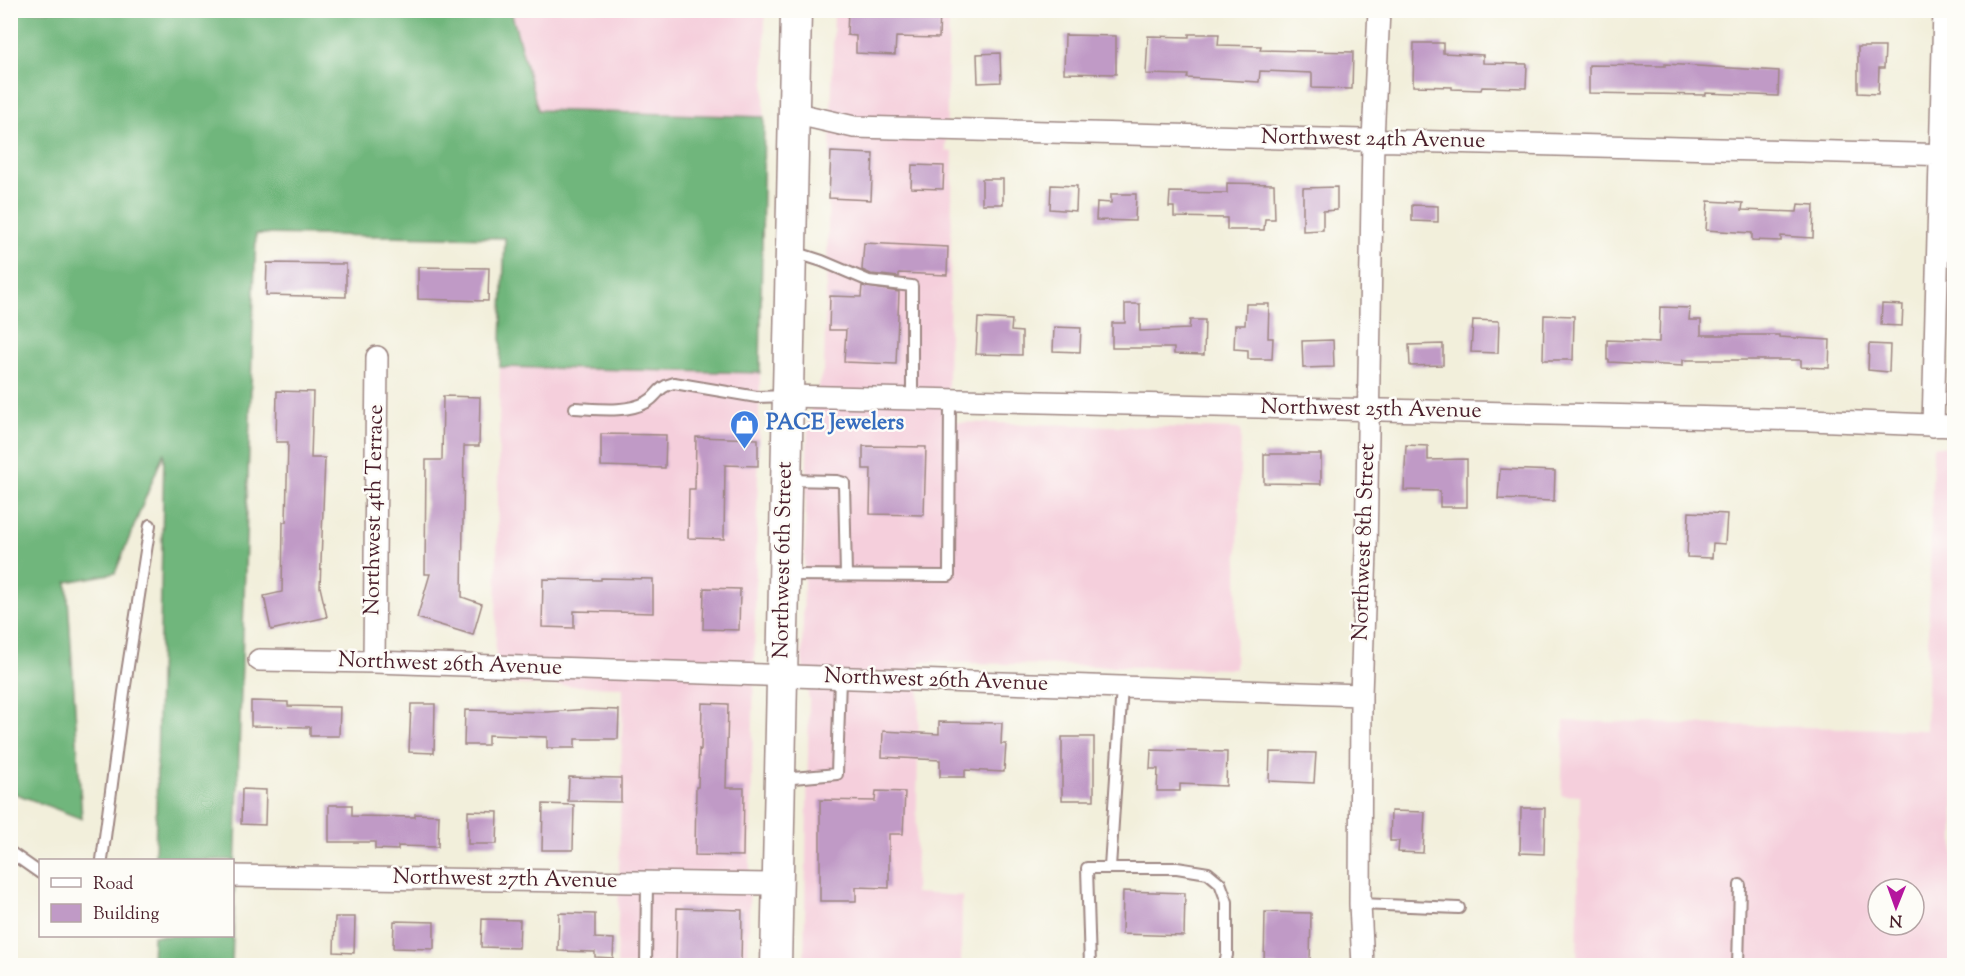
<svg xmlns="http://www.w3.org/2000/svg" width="1965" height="976" font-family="'Sorts Mill Goudy',serif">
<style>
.built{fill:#f5cfdc;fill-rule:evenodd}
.forest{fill:#70b67b;stroke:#5d6a53;stroke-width:1.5}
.building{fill:#c09ac6}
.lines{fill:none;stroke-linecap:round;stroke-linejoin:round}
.service-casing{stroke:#9e8783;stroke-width:14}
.minor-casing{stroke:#9e8783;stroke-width:24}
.secondary-casing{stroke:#9e8783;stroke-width:33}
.service{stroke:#fff;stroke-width:10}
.minor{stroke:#fff;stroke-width:21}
.secondary{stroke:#fff;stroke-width:30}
.labels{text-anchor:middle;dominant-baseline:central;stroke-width:5;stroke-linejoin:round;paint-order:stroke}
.street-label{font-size:22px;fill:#4a1f2b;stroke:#fdfcf7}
.shop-label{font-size:22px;font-weight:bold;fill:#366cbe;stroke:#fdfcf7;text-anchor:start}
</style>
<rect width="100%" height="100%" fill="#fdfcf7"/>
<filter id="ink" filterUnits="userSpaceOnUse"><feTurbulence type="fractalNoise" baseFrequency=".0167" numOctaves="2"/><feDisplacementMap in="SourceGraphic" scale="12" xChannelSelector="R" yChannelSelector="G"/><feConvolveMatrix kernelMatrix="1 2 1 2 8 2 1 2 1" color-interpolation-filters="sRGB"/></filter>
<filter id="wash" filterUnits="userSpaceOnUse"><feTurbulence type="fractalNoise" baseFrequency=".008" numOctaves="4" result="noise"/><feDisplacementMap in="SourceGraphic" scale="24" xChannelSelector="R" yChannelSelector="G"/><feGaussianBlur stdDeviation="1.35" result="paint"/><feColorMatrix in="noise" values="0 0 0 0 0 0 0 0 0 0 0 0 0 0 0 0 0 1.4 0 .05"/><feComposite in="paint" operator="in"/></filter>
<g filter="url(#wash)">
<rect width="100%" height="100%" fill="#f2efdb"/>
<!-- built -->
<path class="built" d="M 1954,10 L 1954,16 L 1715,11 Z
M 511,11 L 765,11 L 764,117 L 538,110 Z
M 834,11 L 949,11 L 946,151 L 953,152 L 947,422 L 1241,429 L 1235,669 L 920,662 L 915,893 L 962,896 L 961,965 L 804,966 L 809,700 L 802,660 L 808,420 L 824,367 Z
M 500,367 L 760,373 L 748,965 L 617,965 L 623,687 L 495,684 Z
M 1933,446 L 1954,447 L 1954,965 L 1577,965 L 1580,796 L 1561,795 L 1564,721 L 1926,730 ZM 1878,889 L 1914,889 L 1914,925 L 1878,925 Z"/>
<!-- forest -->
<path class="forest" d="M 10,11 L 511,11 L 538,110 L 764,117 L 760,373 L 500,367 L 505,238 L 256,234 L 232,965 L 152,965 L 153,936 L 232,936 L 232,860 L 155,860 L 164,452 L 115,573 L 67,582 L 82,819 L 11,792 Z"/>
<g id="blocks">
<!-- building -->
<path class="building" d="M 848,10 L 940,10 L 939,38 L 896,37 L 895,55 L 856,53 L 856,36 L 847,35 Z
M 1189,34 L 1219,34 L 1218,45 L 1261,46 L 1260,50 L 1353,52 L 1352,89 L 1312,88 L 1312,73 L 1260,71 L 1259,82 L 1187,78 L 1188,75 L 1146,74 L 1148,36 L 1189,37 Z
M 1065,35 L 1116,36 L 1116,74 L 1064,73 Z
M 1414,43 L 1443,43 L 1443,53 L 1483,55 L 1483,63 L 1527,64 L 1526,88 L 1482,87 L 1481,90 L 1452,89 L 1452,87 L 1413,86 Z
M 1858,47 L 1885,47 L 1884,68 L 1879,68 L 1878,94 L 1858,93 Z
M 1000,53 L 1001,82 L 978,83 L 977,54 Z
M 1665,64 L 1779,71 L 1778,96 L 1706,93 L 1706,95 L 1589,93 L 1589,65 L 1665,66 Z
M 831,152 L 873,154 L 871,200 L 829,198 Z
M 912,165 L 944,166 L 943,189 L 911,188 Z
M 982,179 L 1003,179 L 1003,204 L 982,204 Z
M 1227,183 L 1274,184 L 1275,219 L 1265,219 L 1264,230 L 1227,230 L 1227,218 L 1174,217 L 1174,207 L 1169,207 L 1170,192 L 1227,193 Z
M 1051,185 L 1077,186 L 1076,211 L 1050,209 Z
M 1337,187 L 1337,210 L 1323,211 L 1323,230 L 1303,231 L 1303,188 Z
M 1111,194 L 1136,194 L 1135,221 L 1096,220 L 1097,202 L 1111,203 Z
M 1708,201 L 1743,203 L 1742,210 L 1797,212 L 1798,204 L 1814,205 L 1813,238 L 1781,236 L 1781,241 L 1752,240 L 1752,233 L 1706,230 Z
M 1412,205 L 1438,206 L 1438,222 L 1412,221 Z
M 864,243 L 948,247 L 947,275 L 899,273 L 899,277 L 871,274 L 862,270 Z
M 267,263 L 346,264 L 346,297 L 266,295 Z
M 418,267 L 489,268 L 488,301 L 418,299 Z
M 862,286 L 899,292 L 896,364 L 844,362 L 846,330 L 829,330 L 830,296 L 861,297 Z
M 1125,304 L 1140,304 L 1140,331 L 1189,329 L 1190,320 L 1205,320 L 1204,355 L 1174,354 L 1174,348 L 1112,348 L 1112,323 L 1125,323 Z
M 1246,304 L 1269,304 L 1268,338 L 1273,338 L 1272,359 L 1248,359 L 1248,350 L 1234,349 L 1235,325 L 1245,325 Z
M 1882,304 L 1903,305 L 1902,326 L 1881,325 Z
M 1660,307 L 1690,308 L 1689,320 L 1701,320 L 1701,335 L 1779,335 L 1779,337 L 1830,340 L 1829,368 L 1801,367 L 1801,360 L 1683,360 L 1683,366 L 1609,362 L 1609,360 L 1607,360 L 1607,340 L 1659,342 Z
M 1544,315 L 1574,316 L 1573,360 L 1543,360 Z
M 978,318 L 1012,320 L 1011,331 L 1022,332 L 1022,355 L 976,354 Z
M 1473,320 L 1499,321 L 1498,353 L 1471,352 Z
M 1054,327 L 1081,328 L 1080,352 L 1053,351 Z
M 1333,340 L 1334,367 L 1303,368 L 1302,341 Z
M 1443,344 L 1443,365 L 1410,366 L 1409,345 Z
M 1869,344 L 1890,345 L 1889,372 L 1868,370 Z
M 277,391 L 313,392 L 311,458 L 325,458 L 320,587 L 327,617 L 271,630 L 264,596 L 282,592 L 283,522 L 286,522 L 288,442 L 276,442 Z
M 443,396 L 480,397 L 479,446 L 464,446 L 462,597 L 482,604 L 473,635 L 417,618 L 430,574 L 425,574 L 426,460 L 442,460 Z
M 601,434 L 666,435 L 665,468 L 601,466 Z
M 696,437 L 758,439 L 758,466 L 725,465 L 724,539 L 688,538 L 689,489 L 695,489 Z
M 1406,445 L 1428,446 L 1428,460 L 1467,459 L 1467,507 L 1440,507 L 1440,491 L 1404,490 Z
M 863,446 L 926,447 L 924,515 L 870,514 L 871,469 L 863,469 Z
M 1264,454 L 1321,454 L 1321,484 L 1264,483 Z
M 1500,469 L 1555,471 L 1554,501 L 1498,499 Z
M 1689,512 L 1727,514 L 1725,544 L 1713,543 L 1712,558 L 1687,557 Z
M 601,578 L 653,579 L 653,613 L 574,611 L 574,628 L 542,627 L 543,579 L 601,580 Z
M 704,588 L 740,589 L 739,630 L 703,629 Z
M 251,701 L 288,702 L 288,706 L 340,707 L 339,736 L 310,736 L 310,727 L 251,726 Z
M 702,703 L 728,704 L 726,788 L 744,788 L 743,856 L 695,855 L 696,787 L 698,787 L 699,749 L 701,750 Z
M 411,704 L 435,704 L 434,753 L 409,752 Z
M 590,709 L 619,710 L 618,739 L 575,739 L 575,748 L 547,748 L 547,737 L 488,735 L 488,745 L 464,745 L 465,710 L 547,712 Z
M 939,722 L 1002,723 L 1001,744 L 1006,744 L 1004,772 L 965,770 L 965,777 L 940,777 L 940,760 L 882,757 L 883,731 L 939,734 Z
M 1062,737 L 1094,737 L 1094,800 L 1062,800 Z
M 1151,750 L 1227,752 L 1226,786 L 1180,784 L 1180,791 L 1157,791 L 1158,769 L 1150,769 Z
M 1270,752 L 1316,753 L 1314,783 L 1269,781 Z
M 569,777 L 621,778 L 621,802 L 568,801 Z
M 242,789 L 266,790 L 265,825 L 241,824 Z
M 876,791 L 905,792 L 903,834 L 889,834 L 889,888 L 856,887 L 856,901 L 820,901 L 820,800 L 875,801 Z
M 543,804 L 574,805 L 573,850 L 542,850 Z
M 329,805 L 352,805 L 352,816 L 415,817 L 415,814 L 439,815 L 438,847 L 398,846 L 398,850 L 375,849 L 375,842 L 329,842 Z
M 1521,808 L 1545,808 L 1544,854 L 1520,853 Z
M 468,811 L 498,812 L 497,844 L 468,844 Z
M 1391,811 L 1425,812 L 1423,853 L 1398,852 L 1399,841 L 1390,841 Z
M 1123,891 L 1185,893 L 1184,936 L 1122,934 Z
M 677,908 L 742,910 L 741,966 L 676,966 Z
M 1265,912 L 1311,913 L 1310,966 L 1264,966 Z
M 559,913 L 595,914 L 595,938 L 614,939 L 613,958 L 595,957 L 595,952 L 558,951 Z
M 335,917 L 355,917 L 354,953 L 334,952 Z
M 482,919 L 520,920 L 519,948 L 481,947 Z
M 394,921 L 434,922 L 434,949 L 393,948 Z"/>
</g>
</g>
<g filter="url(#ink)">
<use href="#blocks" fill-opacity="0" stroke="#9e8783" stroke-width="1.5"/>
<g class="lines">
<defs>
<path id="service" d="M 794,252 L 822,261 L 869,281 L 912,286 L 912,399
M 575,408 C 598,409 627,413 647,402 C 658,396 657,387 674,383 L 757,397 L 787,396
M 787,480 L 837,481 L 844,483 L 846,575
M 785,575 L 949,576 L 950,400
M 782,779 L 837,774 L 840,678
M 10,852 L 40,873
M 102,860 L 124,692 L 150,525
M 1110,867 L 1122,687
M 1360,904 L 1459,908
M 646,966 L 647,882
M 1090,966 L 1087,868 L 1177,868 L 1208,873 L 1220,883 L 1227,902 L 1227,955 L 1224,966
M 1738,966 L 1740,885"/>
<path id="minor" d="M 793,113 L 854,127 L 1954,155
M 787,396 L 1810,420 L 1954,426
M 1933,426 L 1944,10
M 259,660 L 374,662 L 1361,695
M 374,662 L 377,357
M 232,876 L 777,884
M 1363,966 L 1360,904 L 1361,695 L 1366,551 L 1373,140 L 1379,10"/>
<path id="secondary" d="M 776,966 L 796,10"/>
</defs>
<!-- service casing -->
<use href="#service" class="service-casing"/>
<!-- minor casing -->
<use href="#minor" class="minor-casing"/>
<!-- secondary casing -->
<use href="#secondary" class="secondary-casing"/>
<!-- service -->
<use href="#service" class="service"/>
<!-- minor -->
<use href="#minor" class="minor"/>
<!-- secondary -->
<use href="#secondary" class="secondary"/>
</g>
</g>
<!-- icons -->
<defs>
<symbol id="shop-pin" viewBox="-11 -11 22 30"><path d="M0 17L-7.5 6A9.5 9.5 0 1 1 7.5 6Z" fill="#3f7fe0" stroke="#fdfcf7"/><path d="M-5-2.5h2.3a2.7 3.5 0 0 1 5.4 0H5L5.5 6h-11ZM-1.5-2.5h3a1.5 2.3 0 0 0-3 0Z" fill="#fff"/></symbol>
</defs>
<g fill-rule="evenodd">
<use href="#shop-pin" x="728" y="408" width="33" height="45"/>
</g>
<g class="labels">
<!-- street labels -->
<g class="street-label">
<text transform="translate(1373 140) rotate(1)">Northwest 24th Avenue</text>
<text transform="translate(1371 410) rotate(1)">Northwest 25th Avenue</text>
<text transform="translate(375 510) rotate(-89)">Northwest 4th Terrace</text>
<text transform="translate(1365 542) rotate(-88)">Northwest 8th Street</text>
<text transform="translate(784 560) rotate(-89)">Northwest 6th Street</text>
<text transform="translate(450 665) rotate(2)">Northwest 26th Avenue</text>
<text transform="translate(936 681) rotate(2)">Northwest 26th Avenue</text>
<text transform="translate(505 880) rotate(1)">Northwest 27th Avenue</text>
</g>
<!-- shop labels -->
<g class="shop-label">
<text x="766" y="424">PACE Jewelers</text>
</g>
</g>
<!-- margin -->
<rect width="1965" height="976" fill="none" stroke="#fdfcf7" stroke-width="36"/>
<!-- legend -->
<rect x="39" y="859" width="195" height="78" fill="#fdfcf7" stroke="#b5a4a5" stroke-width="1.5"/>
<rect x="51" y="878" width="30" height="9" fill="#ffffff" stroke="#b5a4a5" stroke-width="1.5"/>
<text x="93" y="889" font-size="18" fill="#4a1f2b">Road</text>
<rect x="51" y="904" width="30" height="18" fill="#c09ac6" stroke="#b5a4a5" stroke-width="1.5"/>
<text x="93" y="919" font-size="18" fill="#4a1f2b">Building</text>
<!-- north arrow -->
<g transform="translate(1896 907) rotate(181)"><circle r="28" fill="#fdfcf7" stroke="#b5a4a5" stroke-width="1.5"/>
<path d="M0-4.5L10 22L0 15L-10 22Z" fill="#b5179e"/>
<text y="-9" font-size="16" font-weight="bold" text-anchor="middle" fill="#4a1f2b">N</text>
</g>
</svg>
